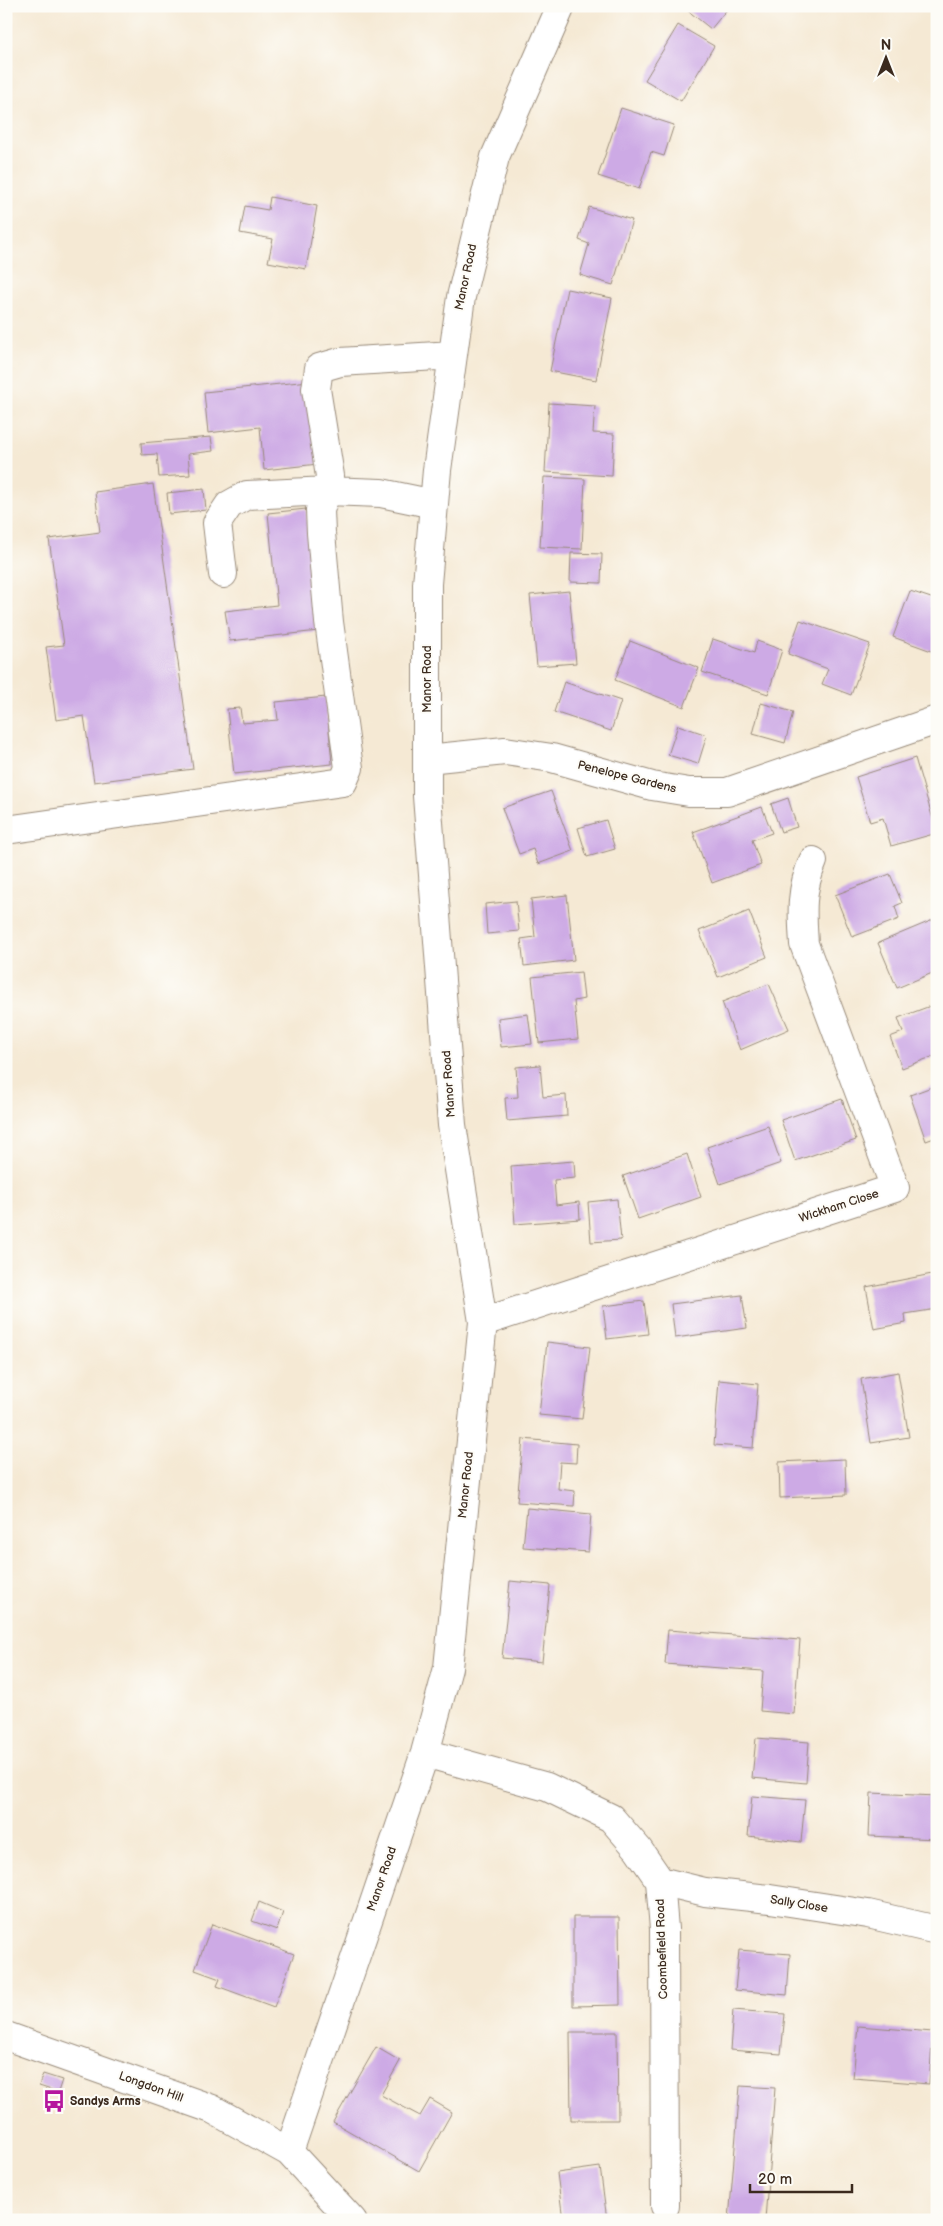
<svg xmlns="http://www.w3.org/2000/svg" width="943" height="2226" font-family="'Balsamiq Sans',sans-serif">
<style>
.building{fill:#cdaae5}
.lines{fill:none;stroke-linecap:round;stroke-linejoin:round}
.minor-casing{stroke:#988a79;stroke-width:30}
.minor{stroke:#fff;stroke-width:28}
.labels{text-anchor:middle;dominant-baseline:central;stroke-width:4;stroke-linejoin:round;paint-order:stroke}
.street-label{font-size:12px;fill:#3b2a1e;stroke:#fdfcf7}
.poi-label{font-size:12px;font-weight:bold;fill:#3b2a1e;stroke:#fdfcf7;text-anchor:start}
</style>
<rect width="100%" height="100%" fill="#fdfcf7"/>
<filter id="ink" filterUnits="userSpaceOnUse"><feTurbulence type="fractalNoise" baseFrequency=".02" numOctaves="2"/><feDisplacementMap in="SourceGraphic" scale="10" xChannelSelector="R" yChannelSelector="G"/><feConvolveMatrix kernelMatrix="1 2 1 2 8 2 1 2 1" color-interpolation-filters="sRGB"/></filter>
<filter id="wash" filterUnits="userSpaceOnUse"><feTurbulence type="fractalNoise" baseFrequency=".0096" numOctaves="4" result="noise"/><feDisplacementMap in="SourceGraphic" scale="20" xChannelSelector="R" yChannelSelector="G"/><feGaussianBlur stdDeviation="1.12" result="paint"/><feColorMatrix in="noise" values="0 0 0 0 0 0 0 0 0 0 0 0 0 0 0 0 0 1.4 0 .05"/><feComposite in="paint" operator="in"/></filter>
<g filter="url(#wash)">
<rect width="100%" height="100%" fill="#f5e9d4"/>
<g id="blocks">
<!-- building -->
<path class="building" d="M 682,6 L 726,6 L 728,8 L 711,29 Z
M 678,25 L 714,46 L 681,101 L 645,80 Z
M 621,108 L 674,125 L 664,156 L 651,152 L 639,189 L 598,176 Z
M 270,197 L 317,206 L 306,269 L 268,262 L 273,239 L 240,233 L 245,206 L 268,210 Z
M 589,207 L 632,220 L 613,285 L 580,275 L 589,244 L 579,240 Z
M 567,289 L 612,298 L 596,380 L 550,371 Z
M 309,381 L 318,464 L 264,470 L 260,427 L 208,433 L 204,392 Z
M 549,403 L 595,406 L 593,433 L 614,434 L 612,476 L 545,472 Z
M 211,437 L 213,451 L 188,454 L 190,475 L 159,477 L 157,454 L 142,455 L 141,443 Z
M 544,477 L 585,479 L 582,549 L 540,547 Z
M 153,484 L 193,769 L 94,782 L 84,716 L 56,720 L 46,647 L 64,645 L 49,539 L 100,532 L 95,492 Z
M 204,489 L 206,510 L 169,514 L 167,493 Z
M 306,509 L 318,631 L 230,641 L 225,611 L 277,605 L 268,513 Z
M 571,553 L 602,554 L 601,583 L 570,582 Z
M 569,591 L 576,663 L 537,666 L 530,595 Z
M 910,591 L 937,600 L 933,610 L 937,611 L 937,653 L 893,637 Z
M 800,620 L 870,644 L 851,695 L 822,684 L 828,669 L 788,654 Z
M 713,639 L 754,653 L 757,641 L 782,650 L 768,694 L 702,672 Z
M 630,641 L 699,668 L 684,707 L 615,680 Z
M 564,682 L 621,701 L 611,731 L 554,712 Z
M 326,697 L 332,764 L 234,774 L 227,709 L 240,708 L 242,723 L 278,720 L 276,702 Z
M 761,703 L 793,712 L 785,743 L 753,734 Z
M 678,725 L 707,735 L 698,764 L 668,755 Z
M 915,758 L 937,833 L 891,846 L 883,818 L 870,822 L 856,777 Z
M 551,791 L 573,851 L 538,864 L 533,849 L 519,854 L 502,808 Z
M 788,798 L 797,827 L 781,832 L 771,804 Z
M 762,807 L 772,833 L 752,840 L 761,865 L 712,883 L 693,832 Z
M 606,820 L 615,849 L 587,857 L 578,828 Z
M 890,874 L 902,903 L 895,906 L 899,919 L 852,937 L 835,895 Z
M 567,895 L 574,960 L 524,966 L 521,939 L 535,937 L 531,899 Z
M 516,901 L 519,931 L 487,934 L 485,904 Z
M 749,911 L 767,957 L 718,977 L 699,931 Z
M 933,920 L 937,929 L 937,971 L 897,988 L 878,943 Z
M 581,972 L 584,999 L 574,1001 L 578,1039 L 539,1043 L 532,977 Z
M 769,984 L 789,1029 L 740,1050 L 722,1002 Z
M 933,1005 L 937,1014 L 937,1055 L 902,1068 L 890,1037 L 903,1032 L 898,1018 Z
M 528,1014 L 532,1044 L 501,1047 L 498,1018 Z
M 540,1065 L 543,1097 L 566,1095 L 567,1116 L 507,1121 L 505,1098 L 518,1097 L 516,1067 Z
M 937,1085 L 937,1137 L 926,1141 L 910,1095 Z
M 842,1099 L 856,1140 L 795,1161 L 781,1120 Z
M 768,1126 L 781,1163 L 720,1184 L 707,1147 Z
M 687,1154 L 701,1197 L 638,1219 L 623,1176 Z
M 574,1161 L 575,1178 L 554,1180 L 556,1205 L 579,1202 L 580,1219 L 515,1224 L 511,1166 Z
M 617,1199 L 621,1240 L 591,1242 L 588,1202 Z
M 937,1273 L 937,1309 L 905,1314 L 906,1323 L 874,1329 L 866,1287 Z
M 742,1295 L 747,1328 L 675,1338 L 671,1304 Z
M 644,1301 L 648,1334 L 607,1339 L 603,1306 Z
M 547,1342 L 590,1347 L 582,1419 L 539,1415 Z
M 898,1372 L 909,1437 L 871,1443 L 861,1379 Z
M 719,1380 L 758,1384 L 753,1448 L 714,1445 Z
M 523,1439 L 577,1444 L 576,1463 L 560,1462 L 558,1489 L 575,1491 L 574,1506 L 517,1502 Z
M 845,1459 L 846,1495 L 780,1498 L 779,1462 Z
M 527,1508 L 591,1514 L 588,1552 L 523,1547 Z
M 510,1581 L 550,1585 L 542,1662 L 502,1658 Z
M 668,1630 L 800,1640 L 794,1714 L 760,1711 L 763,1671 L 665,1664 Z
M 756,1738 L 809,1742 L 806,1783 L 752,1778 Z
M 871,1793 L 937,1796 L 937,1839 L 869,1836 Z
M 752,1796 L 805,1800 L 801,1842 L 748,1836 Z
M 259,1902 L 283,1912 L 277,1930 L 252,1921 Z
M 573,1917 L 619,1917 L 620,2005 L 573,2006 Z
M 212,1924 L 294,1954 L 274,2007 L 217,1986 L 220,1979 L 195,1970 Z
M 739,1950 L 790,1954 L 787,1995 L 735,1990 Z
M 733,2010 L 785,2014 L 781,2054 L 730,2050 Z
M 858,2026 L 933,2032 L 929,2084 L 853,2078 Z
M 570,2032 L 617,2032 L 618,2120 L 571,2120 Z
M 376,2047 L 400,2061 L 381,2095 L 420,2116 L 430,2099 L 452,2112 L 419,2171 L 333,2122 Z
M 43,2074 L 62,2080 L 58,2092 L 39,2086 Z
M 740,2086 L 775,2088 L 765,2220 L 729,2220 Z
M 600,2167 L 607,2220 L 563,2220 L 557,2173 Z
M 646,2217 L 664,2218 L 664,2220 L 646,2220 Z"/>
</g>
</g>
<g filter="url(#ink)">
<use href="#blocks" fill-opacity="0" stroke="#988a79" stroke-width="1"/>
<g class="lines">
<defs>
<path id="minor" d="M 434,504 L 381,493 L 327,491 L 330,476 L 316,389 L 319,368 L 340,362 L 453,355
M 427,759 L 505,751 L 552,758 L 652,786 L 689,792 L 727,792 L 937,720
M 6,830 L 343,782 L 349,768 L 329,622 L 321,533 L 320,510 L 327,491 L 247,495 L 229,505 L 217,523 L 223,574
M 483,1322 L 895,1188 L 804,944 C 802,913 800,891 813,861
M 425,1753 L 547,1787 L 611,1818 L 638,1849 L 660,1881 L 664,1929 L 665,2206
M 660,1881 L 705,1892 L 770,1899 L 868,1914 L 937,1930
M 6,2036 L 212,2109 L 289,2152 L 352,2220
M 289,2152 L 425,1753 L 448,1668 L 483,1322 L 452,1125 L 427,796 L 427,584 L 437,470 L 461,297 L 495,157 L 561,6"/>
</defs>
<!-- minor casing -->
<use href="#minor" class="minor-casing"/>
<!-- minor -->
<use href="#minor" class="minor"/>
</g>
</g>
<!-- icons -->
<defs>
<symbol id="bus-bare" viewBox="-9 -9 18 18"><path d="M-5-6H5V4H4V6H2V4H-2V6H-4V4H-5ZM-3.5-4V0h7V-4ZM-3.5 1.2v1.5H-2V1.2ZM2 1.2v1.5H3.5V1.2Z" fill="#b5179e" stroke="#fdfcf7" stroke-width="2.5" paint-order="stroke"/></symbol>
</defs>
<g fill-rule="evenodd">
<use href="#bus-bare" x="38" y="2085" width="32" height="32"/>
</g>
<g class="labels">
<!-- street labels -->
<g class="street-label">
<text transform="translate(466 277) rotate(-78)">Manor Road</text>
<text transform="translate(427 679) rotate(-90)">Manor Road</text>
<text transform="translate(627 777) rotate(14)">Penelope Gardens</text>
<text transform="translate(449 1084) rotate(-94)">Manor Road</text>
<text transform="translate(839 1206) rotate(-18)">Wickham Close</text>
<text transform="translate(466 1485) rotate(-84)">Manor Road</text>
<text transform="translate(382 1879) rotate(-71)">Manor Road</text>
<text transform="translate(799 1904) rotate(9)">Sally Close</text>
<text transform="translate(662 1949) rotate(-92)">Coombefield Road</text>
<text transform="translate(151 2087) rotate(20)">Longdon Hill</text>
</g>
<!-- poi labels -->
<g class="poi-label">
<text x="70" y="2101">Sandys Arms</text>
</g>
</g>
<!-- margin -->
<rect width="943" height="2226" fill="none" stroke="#fdfcf7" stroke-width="25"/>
<!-- north arrow -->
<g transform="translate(886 58)" stroke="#fdfcf7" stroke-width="4" paint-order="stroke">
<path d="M0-4L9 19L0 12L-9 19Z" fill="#3b2a1e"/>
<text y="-8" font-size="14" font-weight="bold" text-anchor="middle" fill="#3b2a1e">N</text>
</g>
<!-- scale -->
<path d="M750 2184v8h102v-8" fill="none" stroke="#3b2a1e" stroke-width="2.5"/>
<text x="758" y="2184" font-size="15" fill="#3b2a1e" stroke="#fdfcf7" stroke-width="4" paint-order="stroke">20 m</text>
</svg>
